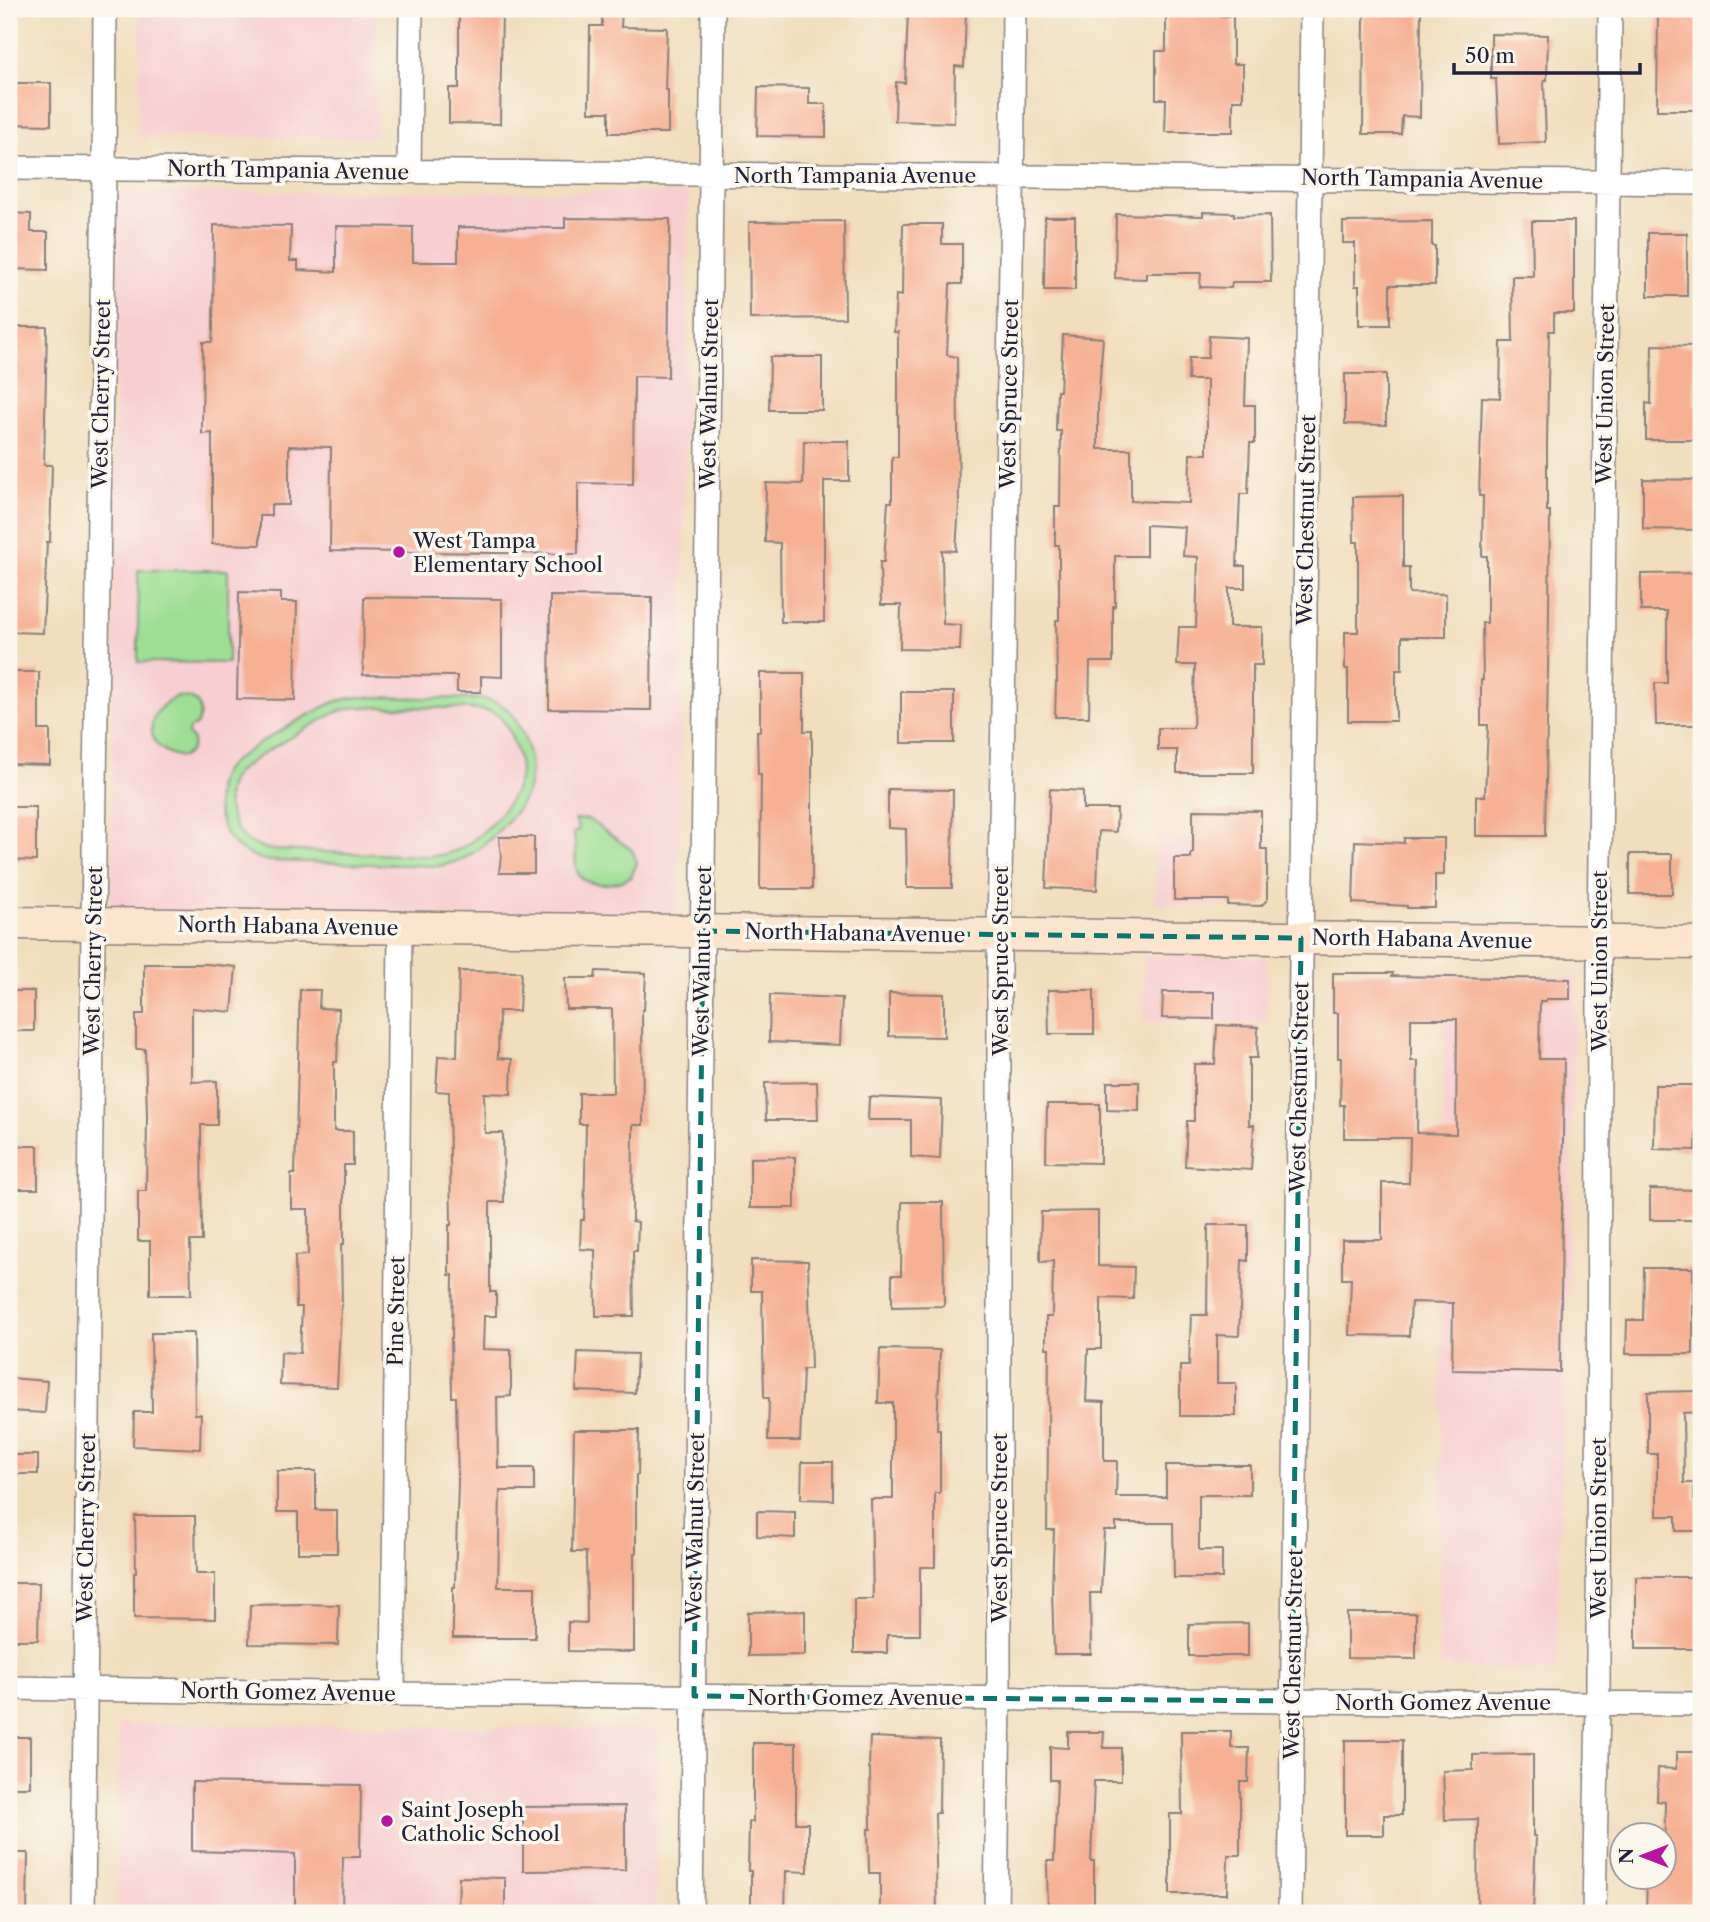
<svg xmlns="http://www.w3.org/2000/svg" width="1710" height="1922" font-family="'Libre Caslon Text',serif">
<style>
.built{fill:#f7cfd1}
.green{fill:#9ede94;stroke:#608068;stroke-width:2;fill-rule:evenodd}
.building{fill:#f6b195;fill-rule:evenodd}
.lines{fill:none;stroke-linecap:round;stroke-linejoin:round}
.street-casing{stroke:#8a807c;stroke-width:26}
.secondary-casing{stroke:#8a807c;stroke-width:35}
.street{stroke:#fff;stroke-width:23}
.secondary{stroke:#fbe5cf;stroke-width:32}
.marked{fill:none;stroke:#0f766e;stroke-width:5;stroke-dasharray:14 9;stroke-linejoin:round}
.poi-dot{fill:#b5179e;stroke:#fbf7ec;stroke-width:2.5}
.labels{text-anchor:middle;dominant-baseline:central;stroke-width:7;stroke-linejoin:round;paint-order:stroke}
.street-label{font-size:21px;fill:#22223b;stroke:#fbf7ec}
.poi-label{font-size:21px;fill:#22223b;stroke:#fbf7ec;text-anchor:start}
</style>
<rect width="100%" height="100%" fill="#fbf7ec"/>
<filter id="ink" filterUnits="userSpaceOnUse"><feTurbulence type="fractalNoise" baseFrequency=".0143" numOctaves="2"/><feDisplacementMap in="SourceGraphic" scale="14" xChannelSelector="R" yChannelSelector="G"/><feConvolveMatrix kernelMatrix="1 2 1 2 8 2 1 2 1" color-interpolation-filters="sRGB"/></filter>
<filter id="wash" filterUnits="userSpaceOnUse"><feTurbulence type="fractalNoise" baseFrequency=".00686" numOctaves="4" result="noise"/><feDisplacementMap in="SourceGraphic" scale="28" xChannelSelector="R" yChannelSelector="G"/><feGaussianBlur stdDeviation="1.57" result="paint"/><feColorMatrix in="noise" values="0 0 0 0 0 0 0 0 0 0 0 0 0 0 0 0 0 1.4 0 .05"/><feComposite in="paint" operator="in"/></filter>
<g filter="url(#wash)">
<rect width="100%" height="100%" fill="#f1debe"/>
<!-- built -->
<path class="built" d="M 140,9 L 377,9 L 376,138 L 139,136 Z
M 117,192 L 689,192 L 678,917 L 111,912 Z
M 1156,838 L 1268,840 L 1268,901 L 1262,906 L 1155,904 Z
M 1144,956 L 1267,957 L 1267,1023 L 1144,1022 Z
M 1332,974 L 1576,977 L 1556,1671 L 1439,1666 L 1444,1020 L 1333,1017 L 1331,1009 Z
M 119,1724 L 658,1729 L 656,1913 L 117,1913 Z"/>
<!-- green -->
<path class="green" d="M 138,570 L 228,570 L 228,663 L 138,662 Z
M 176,697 C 197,695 205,707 196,726 L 189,728 L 188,735 L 193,740 C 193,749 190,752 183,757 C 144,752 141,713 176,697 Z
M 361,697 L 484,699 C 504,703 511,710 520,728 C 529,745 533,767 529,786 C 524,809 485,847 465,858 C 457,862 448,864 439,866 L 270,861 C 250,858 231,847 223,828 C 216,810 213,787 224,770 C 235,755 315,710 335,702 C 343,699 352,698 361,697 ZM 357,707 C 379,708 483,705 496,714 C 504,719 510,732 513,741 C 517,751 520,762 520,772 C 518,801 479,842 452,852 C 444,855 435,856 426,856 L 275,850 C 256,848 241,841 233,822 C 227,809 225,793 232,779 C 241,762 307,729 327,717 L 339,711 Z
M 588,819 L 632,850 L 637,863 L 631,877 C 616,885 580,891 576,867 C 574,854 578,848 573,833 L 579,830 L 575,820 Z"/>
<g id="blocks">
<!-- building -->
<path class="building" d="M 459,9 L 502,9 L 500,124 L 449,123 L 449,88 L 459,88 Z
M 602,9 L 622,9 L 621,27 L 667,28 L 665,90 L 668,90 L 668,133 L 609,133 L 609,112 L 589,112 L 590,26 L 602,26 Z
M 1364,9 L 1421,9 L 1420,117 L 1402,116 L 1401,134 L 1363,134 Z
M 1658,9 L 1701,9 L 1701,110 L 1657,110 Z
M 908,11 L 966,12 L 964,67 L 955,66 L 954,123 L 895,121 L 896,82 L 905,83 Z
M 1166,15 L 1233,16 L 1233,64 L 1243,64 L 1243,100 L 1233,100 L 1233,132 L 1165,132 L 1166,99 L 1156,99 L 1156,51 L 1166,51 Z
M 1491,34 L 1548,35 L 1547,80 L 1544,80 L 1546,142 L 1499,144 L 1496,79 L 1491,79 Z
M 9,83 L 51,83 L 51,125 L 9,124 Z
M 758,87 L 809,88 L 809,104 L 826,104 L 826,137 L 757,136 Z
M 1203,212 L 1234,213 L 1234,216 L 1270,215 L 1271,282 L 1232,282 L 1231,288 L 1200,287 L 1201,273 L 1146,273 L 1146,279 L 1115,278 L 1116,214 L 1203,216 Z
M 9,213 L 31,214 L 31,232 L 48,232 L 48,270 L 9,269 Z
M 1045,217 L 1075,217 L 1075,290 L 1044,290 Z
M 565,218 L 670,219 L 668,377 L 634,376 L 633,484 L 578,483 L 578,554 L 330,551 L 331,447 L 289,446 L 289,505 L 271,505 L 271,516 L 260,516 L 260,545 L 212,544 L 212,433 L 202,434 L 203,342 L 212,342 L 213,329 L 214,225 L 291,226 L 290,261 L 298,261 L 298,270 L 336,272 L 336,226 L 413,227 L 413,262 L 458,262 L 458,227 L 565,228 Z
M 844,221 L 845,318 L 750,319 L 749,222 Z
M 1432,221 L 1432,246 L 1435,246 L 1435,285 L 1390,285 L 1390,325 L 1359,325 L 1359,286 L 1355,286 L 1355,243 L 1343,243 L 1343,222 Z
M 1532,221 L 1574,221 L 1574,313 L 1554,313 L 1554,331 L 1549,331 L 1547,442 L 1547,511 L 1550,511 L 1549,613 L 1545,836 L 1476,836 L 1476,796 L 1485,796 L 1488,725 L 1481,725 L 1481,680 L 1483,680 L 1482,623 L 1487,623 L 1487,556 L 1482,556 L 1483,496 L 1479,496 L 1482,397 L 1500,398 L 1501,342 L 1513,342 L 1512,276 L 1533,276 Z
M 903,224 L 942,224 L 942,244 L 962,244 L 962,284 L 950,284 L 947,355 L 957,357 L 959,504 L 956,551 L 942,550 L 943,624 L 961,625 L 960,650 L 900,649 L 901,605 L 881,605 L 880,562 L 884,562 L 888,502 L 892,502 L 892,457 L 898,457 L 898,332 L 894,332 L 896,295 L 902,296 Z
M 1648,233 L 1687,233 L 1687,296 L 1648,296 Z
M 9,327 L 47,327 L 44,465 L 52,465 L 50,542 L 47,542 L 43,633 L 9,632 Z
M 1063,335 L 1103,338 L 1098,403 L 1098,449 L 1131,449 L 1131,501 L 1189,503 L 1190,454 L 1207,454 L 1207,380 L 1188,380 L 1189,358 L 1208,358 L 1209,336 L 1247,338 L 1245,405 L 1255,405 L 1255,443 L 1250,443 L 1248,494 L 1240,494 L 1237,566 L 1245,566 L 1245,588 L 1229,588 L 1229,627 L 1262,627 L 1262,665 L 1253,665 L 1253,773 L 1177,773 L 1177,750 L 1158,750 L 1158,728 L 1193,728 L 1195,665 L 1177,665 L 1179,627 L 1196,627 L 1198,557 L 1183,556 L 1185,527 L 1146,525 L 1146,556 L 1115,556 L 1115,606 L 1113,606 L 1113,662 L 1090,662 L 1089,717 L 1055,717 L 1056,682 L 1057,682 L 1056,620 L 1059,620 L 1059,545 L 1055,545 L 1055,507 L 1060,507 L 1061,431 L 1056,431 L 1057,391 L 1060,391 Z
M 1652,345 L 1694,346 L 1694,404 L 1701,404 L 1701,440 L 1646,440 L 1646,403 L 1651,404 Z
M 770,357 L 822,357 L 822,410 L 769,410 Z
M 1345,374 L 1386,374 L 1386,425 L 1345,424 Z
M 804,441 L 849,441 L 849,481 L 824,481 L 824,622 L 781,622 L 780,543 L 765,542 L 766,483 L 803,484 Z
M 1643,479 L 1701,480 L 1701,530 L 1643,529 Z
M 1403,496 L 1403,567 L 1409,567 L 1409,593 L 1446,594 L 1446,637 L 1402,637 L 1402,670 L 1396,670 L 1396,721 L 1348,721 L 1348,669 L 1345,669 L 1345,632 L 1358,632 L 1358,542 L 1354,542 L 1353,497 Z
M 1701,573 L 1701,725 L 1656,725 L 1655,683 L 1667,683 L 1667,611 L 1641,611 L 1641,574 Z
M 239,592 L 281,593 L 281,602 L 297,602 L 295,700 L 237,699 Z
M 550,596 L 652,597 L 651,710 L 549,709 Z
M 364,597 L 502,599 L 502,677 L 481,676 L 481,692 L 457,692 L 457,676 L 363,675 Z
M 9,672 L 39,672 L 39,730 L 50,730 L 50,765 L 9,764 Z
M 760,673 L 804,673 L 804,731 L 812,731 L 812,889 L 760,889 L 761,774 L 758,774 L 757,731 L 760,731 Z
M 901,692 L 954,692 L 954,743 L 901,743 Z
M 888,789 L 953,790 L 952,888 L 907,888 L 906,829 L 888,828 Z
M 1050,789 L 1083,791 L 1083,809 L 1117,809 L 1116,832 L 1099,831 L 1097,890 L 1046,888 Z
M 9,807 L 36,807 L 36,861 L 9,860 Z
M 1193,810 L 1261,811 L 1261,849 L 1267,849 L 1267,900 L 1261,906 L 1228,905 L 1228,900 L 1174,900 L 1174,858 L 1191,858 L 1191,853 L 1193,853 Z
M 499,837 L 534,837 L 534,873 L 499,873 L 501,855 Z
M 1404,838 L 1444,838 L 1444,875 L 1435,875 L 1435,908 L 1407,908 L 1407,906 L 1353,903 L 1355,841 L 1404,843 Z
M 1630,854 L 1672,854 L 1672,894 L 1630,894 Z
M 144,964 L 207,964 L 236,967 L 232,1012 L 192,1008 L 192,1082 L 217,1081 L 217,1125 L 201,1125 L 202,1241 L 190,1241 L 191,1295 L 150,1295 L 150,1241 L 138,1241 L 138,1191 L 146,1191 L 147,1116 L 145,1049 L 136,1049 L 136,1014 L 144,1014 Z
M 459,971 L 521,972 L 519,1011 L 499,1011 L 498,1058 L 512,1059 L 511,1094 L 484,1093 L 485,1133 L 503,1133 L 504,1202 L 490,1202 L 490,1292 L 496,1292 L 496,1316 L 484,1316 L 483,1349 L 511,1350 L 511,1396 L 497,1397 L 498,1468 L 534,1468 L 534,1491 L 500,1491 L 498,1587 L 535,1587 L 535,1638 L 453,1638 L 453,1587 L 455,1587 L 458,1482 L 456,1397 L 452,1397 L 451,1338 L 452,1338 L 453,1275 L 449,1275 L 449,1225 L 451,1225 L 449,1092 L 436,1091 L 438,1056 L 457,1057 Z
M 596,971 L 646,973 L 644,1010 L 642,1010 L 643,1125 L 633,1125 L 632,1221 L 638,1222 L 637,1251 L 633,1251 L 634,1316 L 596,1316 L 595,1250 L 580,1249 L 581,1220 L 584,1220 L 586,1124 L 579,1124 L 579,1093 L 613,1093 L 612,1009 L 566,1009 L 565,978 L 595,978 Z
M 1333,973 L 1393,973 L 1392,976 L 1570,979 L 1570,999 L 1546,999 L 1546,1001 L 1540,1001 L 1539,1059 L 1564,1059 L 1560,1372 L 1452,1370 L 1453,1303 L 1411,1302 L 1409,1336 L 1349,1335 L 1351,1279 L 1342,1279 L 1342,1240 L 1382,1240 L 1382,1183 L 1409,1183 L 1410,1138 L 1344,1138 L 1344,1105 L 1340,1105 L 1341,1058 L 1338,1058 L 1338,1013 L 1333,1013 ZM 1411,1019 L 1457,1019 L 1456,1134 L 1417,1133 L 1418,1061 L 1411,1061 Z
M 300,990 L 320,990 L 319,1008 L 339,1009 L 337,1062 L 334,1062 L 334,1131 L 353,1131 L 353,1165 L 344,1165 L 344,1244 L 341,1244 L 342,1306 L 341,1306 L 337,1387 L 280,1385 L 281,1352 L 300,1353 L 302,1307 L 296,1307 L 295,1256 L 308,1255 L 308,1209 L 291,1209 L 291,1174 L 295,1174 Z
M 1048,990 L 1094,990 L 1094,1034 L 1049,1034 Z
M 9,991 L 34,991 L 34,1031 L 9,1031 Z
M 1163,992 L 1214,992 L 1214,1019 L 1162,1018 Z
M 889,993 L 944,994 L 944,1037 L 889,1036 Z
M 770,995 L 842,998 L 840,1045 L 769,1042 Z
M 1217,1025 L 1258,1027 L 1257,1058 L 1249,1058 L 1249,1125 L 1254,1125 L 1251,1170 L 1185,1166 L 1187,1121 L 1194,1121 L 1194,1064 L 1215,1064 Z
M 817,1082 L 818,1120 L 766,1120 L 765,1083 Z
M 1107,1082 L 1139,1082 L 1139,1111 L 1107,1110 Z
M 1655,1085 L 1697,1085 L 1696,1150 L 1654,1149 Z
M 869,1097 L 942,1100 L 940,1159 L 911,1157 L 911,1120 L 868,1120 Z
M 1047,1104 L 1100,1104 L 1100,1163 L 1046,1162 Z
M 9,1146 L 38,1146 L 38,1189 L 9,1189 Z
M 795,1157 L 795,1208 L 750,1208 L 750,1158 Z
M 1650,1189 L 1700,1190 L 1700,1220 L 1650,1220 Z
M 902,1202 L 943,1202 L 944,1306 L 892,1307 L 892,1275 L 901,1275 Z
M 1098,1211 L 1098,1266 L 1134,1267 L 1133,1299 L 1101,1298 L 1101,1349 L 1088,1349 L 1086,1401 L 1104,1402 L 1104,1461 L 1117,1461 L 1116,1497 L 1166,1497 L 1166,1465 L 1250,1465 L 1250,1495 L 1199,1495 L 1199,1550 L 1222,1550 L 1222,1578 L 1174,1578 L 1173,1523 L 1116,1523 L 1116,1530 L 1104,1530 L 1101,1593 L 1090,1593 L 1091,1654 L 1054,1654 L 1052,1592 L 1054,1530 L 1047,1530 L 1049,1348 L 1046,1348 L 1046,1317 L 1052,1317 L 1053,1261 L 1040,1262 L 1041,1212 Z
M 1208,1225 L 1248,1225 L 1248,1261 L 1242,1260 L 1239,1336 L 1217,1335 L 1217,1383 L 1236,1383 L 1236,1416 L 1180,1416 L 1180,1366 L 1189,1366 L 1191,1315 L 1207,1315 Z
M 751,1260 L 808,1261 L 811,1369 L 803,1369 L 800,1441 L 768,1441 L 769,1398 L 764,1398 L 762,1291 L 751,1291 Z
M 1644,1268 L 1693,1268 L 1693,1354 L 1626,1354 L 1627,1320 L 1643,1320 Z
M 151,1333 L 194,1333 L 195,1414 L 201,1414 L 200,1449 L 133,1446 L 134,1412 L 152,1412 Z
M 880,1349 L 940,1350 L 937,1429 L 940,1429 L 940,1493 L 935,1493 L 935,1567 L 920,1567 L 920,1635 L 887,1635 L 887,1653 L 854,1653 L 854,1599 L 873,1599 L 871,1499 L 893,1499 L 893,1403 L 878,1403 Z
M 578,1352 L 637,1354 L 635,1393 L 576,1391 Z
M 9,1378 L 47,1381 L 45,1413 L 9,1411 Z
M 1700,1391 L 1700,1412 L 1683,1413 L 1684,1483 L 1694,1483 L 1694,1500 L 1701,1500 L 1701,1531 L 1676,1531 L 1676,1516 L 1657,1516 L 1657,1454 L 1648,1454 L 1648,1392 Z
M 574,1430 L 639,1430 L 638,1475 L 636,1475 L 636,1553 L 634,1553 L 634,1652 L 568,1651 L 568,1622 L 587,1623 L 586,1552 L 572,1552 Z
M 9,1455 L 38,1455 L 38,1474 L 9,1474 Z
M 802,1462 L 833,1462 L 833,1500 L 801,1499 Z
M 277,1471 L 316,1471 L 316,1510 L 337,1510 L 337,1553 L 298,1553 L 298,1512 L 277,1512 Z
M 757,1511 L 795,1512 L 795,1538 L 757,1536 Z
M 135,1516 L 195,1516 L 196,1574 L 215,1574 L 215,1619 L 134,1618 L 134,1573 L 136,1573 Z
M 1636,1577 L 1701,1577 L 1701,1649 L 1636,1649 Z
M 9,1583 L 39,1583 L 38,1640 L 9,1640 Z
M 303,1604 L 339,1605 L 338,1645 L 249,1644 L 250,1605 Z
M 805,1611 L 805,1655 L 748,1656 L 748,1612 Z
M 1347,1613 L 1416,1613 L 1416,1659 L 1347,1658 Z
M 1248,1623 L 1248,1656 L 1189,1656 L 1189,1624 Z
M 1181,1731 L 1231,1731 L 1231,1748 L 1249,1748 L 1248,1782 L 1240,1782 L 1240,1855 L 1228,1855 L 1227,1894 L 1170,1894 L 1170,1814 L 1182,1814 Z
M 1068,1732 L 1104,1732 L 1103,1748 L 1121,1748 L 1121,1781 L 1094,1781 L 1091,1861 L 1094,1861 L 1094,1913 L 1048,1913 L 1047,1861 L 1054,1861 L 1057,1780 L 1050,1780 L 1050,1747 L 1068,1748 Z
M 9,1737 L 30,1737 L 30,1787 L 9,1787 Z
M 870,1737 L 940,1740 L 939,1813 L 935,1813 L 937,1913 L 880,1913 L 880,1873 L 869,1873 L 868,1829 L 871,1829 L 870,1768 L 869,1768 Z
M 1345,1740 L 1402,1740 L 1402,1815 L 1384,1815 L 1384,1835 L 1345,1835 Z
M 753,1743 L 796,1743 L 796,1823 L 808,1823 L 808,1872 L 786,1871 L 785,1913 L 751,1913 L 751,1871 L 748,1871 L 749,1822 L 753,1822 Z
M 1676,1752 L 1701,1752 L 1701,1859 L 1698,1859 L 1697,1913 L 1646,1913 L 1647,1877 L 1664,1877 L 1665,1802 L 1657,1801 L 1658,1768 L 1676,1769 Z
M 1533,1754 L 1533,1836 L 1536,1836 L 1533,1913 L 1477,1913 L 1478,1819 L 1445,1820 L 1443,1771 L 1473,1770 L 1473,1755 Z
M 192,1782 L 361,1785 L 360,1857 L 343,1857 L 342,1913 L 295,1913 L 295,1854 L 192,1851 Z
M 625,1806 L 625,1870 L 523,1871 L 523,1807 Z
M 9,1853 L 28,1853 L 27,1913 L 9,1913 Z
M 459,1877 L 505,1878 L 505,1913 L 458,1913 Z"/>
</g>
</g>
<g filter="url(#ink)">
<use href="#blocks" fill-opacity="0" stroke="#8a807c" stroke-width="2"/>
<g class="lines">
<defs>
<path id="street" d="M 9,168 L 1701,183
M 409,171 L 411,9
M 9,1688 L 393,1694 L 1701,1704
M 393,1694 L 400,927
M 83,1913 L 93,924 L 104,169 L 105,9
M 691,1913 L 713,9
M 996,1913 L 999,1698 L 999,934 L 1012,208 L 1014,9
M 1290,1913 L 1312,9
M 1594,1913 L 1598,1703 L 1599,942 L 1610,9"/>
<path id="secondary" d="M 9,923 L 1701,943"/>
</defs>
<!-- street casing -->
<use href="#street" class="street-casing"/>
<!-- secondary casing -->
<use href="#secondary" class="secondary-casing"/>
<!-- street -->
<use href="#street" class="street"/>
<!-- secondary -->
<use href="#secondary" class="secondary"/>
</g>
</g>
<!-- marked area -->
<path class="marked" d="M 703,931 L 1301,938 L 1292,1701 L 694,1696 Z"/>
<!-- markers -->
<g class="poi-dot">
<circle cx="399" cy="552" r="7"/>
<circle cx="387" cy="1821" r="7"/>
</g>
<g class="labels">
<!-- street labels -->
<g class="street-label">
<text transform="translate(288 170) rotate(1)">North Tampania Avenue</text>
<text x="855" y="175">North Tampania Avenue</text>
<text transform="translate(1422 179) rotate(1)">North Tampania Avenue</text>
<text transform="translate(101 394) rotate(-89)">West Cherry Street</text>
<text transform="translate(709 394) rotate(-89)">West Walnut Street</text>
<text transform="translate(1009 394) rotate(-89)">West Spruce Street</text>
<text transform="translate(1605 394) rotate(-89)">West Union Street</text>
<text transform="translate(1306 520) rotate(-89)">West Chestnut Street</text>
<text transform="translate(288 926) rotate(1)">North Habana Avenue</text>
<text transform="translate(855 933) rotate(1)">North Habana Avenue</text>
<text transform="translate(1422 939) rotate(1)">North Habana Avenue</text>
<text transform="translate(93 961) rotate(-89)">West Cherry Street</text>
<text transform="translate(702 961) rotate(-89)">West Walnut Street</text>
<text transform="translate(1000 961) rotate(-90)">West Spruce Street</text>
<text transform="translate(1599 961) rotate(-90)">West Union Street</text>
<text transform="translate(1299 1087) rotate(-89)">West Chestnut Street</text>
<text transform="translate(396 1311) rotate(-89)">Pine Street</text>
<text transform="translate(86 1528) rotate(-89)">West Cherry Street</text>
<text transform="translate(695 1528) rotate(-89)">West Walnut Street</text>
<text transform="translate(999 1528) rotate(-90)">West Spruce Street</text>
<text transform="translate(1598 1528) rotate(-90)">West Union Street</text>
<text transform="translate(1293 1654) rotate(-89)">West Chestnut Street</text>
<text transform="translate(288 1692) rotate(1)">North Gomez Avenue</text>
<text x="855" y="1697">North Gomez Avenue</text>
<text x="1443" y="1702">North Gomez Avenue</text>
</g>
<!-- poi labels -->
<g class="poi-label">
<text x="413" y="540">West Tampa<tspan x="413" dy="24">Elementary School</tspan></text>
<text x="401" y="1809">Saint Joseph<tspan x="401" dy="24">Catholic School</tspan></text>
</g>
</g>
<!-- margin -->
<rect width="1710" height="1922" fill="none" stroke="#fbf7ec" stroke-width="35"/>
<!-- north arrow -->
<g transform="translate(1643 1856) rotate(270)"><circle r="33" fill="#fbf7ec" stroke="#a4a2a5" stroke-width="2"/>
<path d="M0-5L12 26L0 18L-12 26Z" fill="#b5179e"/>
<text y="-10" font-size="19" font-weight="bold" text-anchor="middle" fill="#22223b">N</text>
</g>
<!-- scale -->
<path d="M1454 63v10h186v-10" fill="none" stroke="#22223b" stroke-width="3.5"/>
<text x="1465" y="63" font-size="21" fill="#22223b" stroke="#fbf7ec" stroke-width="5" paint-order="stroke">50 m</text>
</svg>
